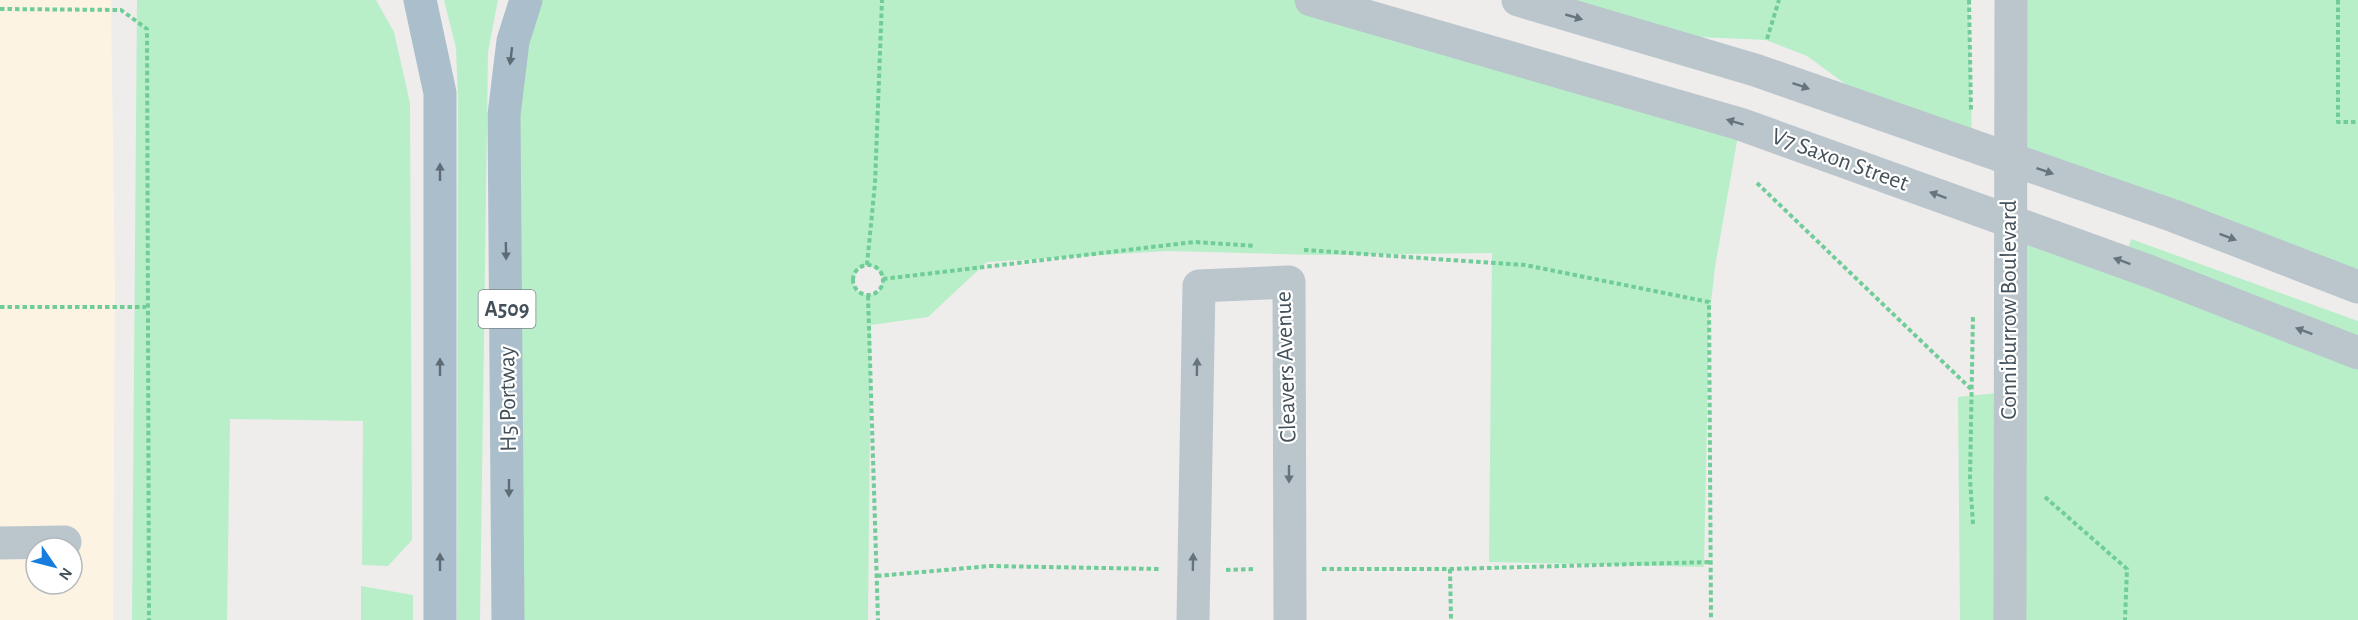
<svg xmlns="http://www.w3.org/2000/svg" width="2358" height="620" font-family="'Alegreya Sans',sans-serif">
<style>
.commercial{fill:#fcf3e3;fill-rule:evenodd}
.green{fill:#b8efc9;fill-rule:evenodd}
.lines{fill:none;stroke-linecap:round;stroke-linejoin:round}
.path{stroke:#70cd98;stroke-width:4;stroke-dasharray:4.5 3;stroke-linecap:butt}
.minor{stroke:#bac5cc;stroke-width:33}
.major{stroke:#abbecc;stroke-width:33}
.oneway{fill:#67747c}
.oneway2{fill:#5e6c76}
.labels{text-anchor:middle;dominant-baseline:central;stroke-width:4.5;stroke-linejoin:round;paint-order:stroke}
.shield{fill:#fff;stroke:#7c858c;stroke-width:1.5}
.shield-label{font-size:22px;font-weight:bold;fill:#44515a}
.street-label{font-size:24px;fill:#44515a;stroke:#fff}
</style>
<rect width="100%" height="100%" fill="#efecec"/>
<!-- commercial -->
<path class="commercial" d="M 0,0 L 111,0 L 115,286 L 113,620 L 0,620 ZM 36,548 L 72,548 L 72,584 L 36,584 Z"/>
<!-- green -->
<path class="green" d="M 137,0 L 376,0 L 394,32 L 410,103 L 412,540 L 388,566 L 362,565 L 363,421 L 230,419 L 227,620 L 132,620 Z
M 444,0 L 498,0 L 488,52 L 480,620 L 457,620 L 458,102 L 456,48 Z
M 526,0 L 1314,0 L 1740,124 L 1715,267 L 1709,321 L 1704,567 L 1489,562 L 1492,253 L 1316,255 L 1167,251 L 987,262 L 928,317 L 871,325 L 868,620 L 524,620 L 504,115 ZM 867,265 L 877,269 L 883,279 L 879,291 L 868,296 L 858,291 L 853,281 L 857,270 Z
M 1518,0 L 1969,0 L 1972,143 L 1892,118 L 1807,56 L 1766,40 L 1633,34 Z
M 2026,0 L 2358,0 L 2358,288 L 2027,166 Z
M 2009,225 L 2358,354 L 2358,620 L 1960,620 L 1958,397 L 2008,392 Z
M 2131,239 L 2358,321 L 2358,336 L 2127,253 Z
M 361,586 L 413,595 L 413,620 L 361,620 Z"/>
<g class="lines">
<!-- path -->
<path class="path" d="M 1969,0 L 1971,110
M 2338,0 L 2338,122 L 2358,122
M 0,9 L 121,10 L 147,29 L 149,620
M 1767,39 L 1779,0
M 1757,183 L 1972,390
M 1304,250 L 1525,265 L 1709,302 L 1711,620
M 867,265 L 875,183 L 882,0
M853 280a15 15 0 1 1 30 0a15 15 0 1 1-30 0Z
M 883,279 L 1194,242 L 1255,246
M 868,296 L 878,620
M 0,307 L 146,307
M 2045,497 L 2127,569 L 2125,620
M 1973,524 L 1970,479 L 1973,315
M 1322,569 L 1450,569 L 1711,562
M 1450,569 L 1451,620
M 1226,570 L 1255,569
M 877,576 L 990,566 L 1159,569"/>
<!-- minor -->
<path class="minor" d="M 1311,0 L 1740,124 L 2151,272 L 2358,353
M 1518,0 L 1755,70 L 2174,216 L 2358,287
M 0,543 L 65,542
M 1193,620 L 1199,286 L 1289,282 L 1290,620
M 2010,620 L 2011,0"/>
<!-- major -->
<path class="major" d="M 420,0 L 440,93 L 440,620
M 508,620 L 504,115 L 513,41 L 526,0"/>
</g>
<!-- one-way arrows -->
<defs><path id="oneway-solid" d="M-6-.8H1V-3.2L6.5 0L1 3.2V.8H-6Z" transform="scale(1.5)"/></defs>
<g class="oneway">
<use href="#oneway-solid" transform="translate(1574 17) rotate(16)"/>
<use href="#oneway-solid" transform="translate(1801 86) rotate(19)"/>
<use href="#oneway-solid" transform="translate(1735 122) rotate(-163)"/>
<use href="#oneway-solid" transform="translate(2045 171) rotate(19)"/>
<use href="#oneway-solid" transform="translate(1938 195) rotate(-160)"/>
<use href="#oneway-solid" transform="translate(2228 237) rotate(21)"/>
<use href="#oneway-solid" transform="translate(2122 261) rotate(-160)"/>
<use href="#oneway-solid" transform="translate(2304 331) rotate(-159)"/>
<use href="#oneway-solid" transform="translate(1197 367) rotate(-89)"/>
<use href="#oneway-solid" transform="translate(1289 474) rotate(90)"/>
<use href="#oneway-solid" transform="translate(1193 562) rotate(-89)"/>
</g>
<g class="oneway2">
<use href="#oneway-solid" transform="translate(511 56) rotate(97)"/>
<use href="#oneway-solid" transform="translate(440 172) rotate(-90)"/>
<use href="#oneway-solid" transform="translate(506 251) rotate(89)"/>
<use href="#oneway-solid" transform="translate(440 367) rotate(-90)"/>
<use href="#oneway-solid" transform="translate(509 488) rotate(90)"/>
<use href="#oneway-solid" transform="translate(440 562) rotate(-90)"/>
</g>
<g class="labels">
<!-- shield labels -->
<rect class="shield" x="478.5" y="290" width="57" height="38" rx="4.5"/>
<g class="shield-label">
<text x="507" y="309">A509</text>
</g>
<!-- street labels -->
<g class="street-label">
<text transform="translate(1840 160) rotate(20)">V7 Saxon Street</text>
<text transform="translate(2009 310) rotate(-90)">Conniburrow Boulevard</text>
<text transform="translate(1286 367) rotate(-92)">Cleavers Avenue</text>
<text transform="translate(508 399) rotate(-91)">H5 Portway</text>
</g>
</g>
<!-- north arrow -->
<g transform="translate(54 566) rotate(125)"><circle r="28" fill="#ffffff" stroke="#b4b9bd" stroke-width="1.5"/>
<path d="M0-4.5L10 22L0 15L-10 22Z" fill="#167ddf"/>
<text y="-9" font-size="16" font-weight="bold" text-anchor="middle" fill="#44515a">N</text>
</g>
</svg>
